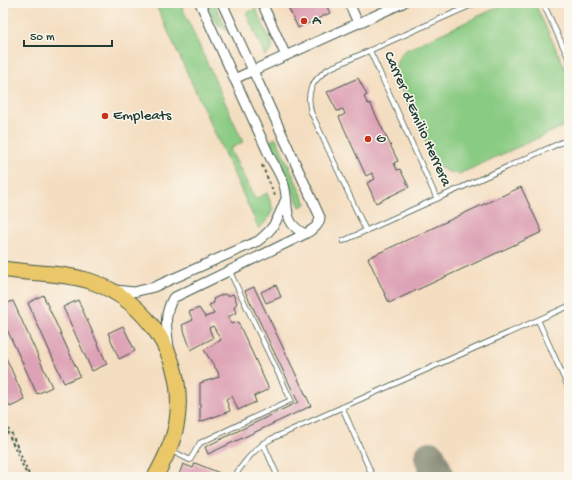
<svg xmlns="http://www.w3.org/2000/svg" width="572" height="480" font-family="'Gochi Hand',sans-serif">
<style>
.green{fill:#8acb83;stroke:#54845c}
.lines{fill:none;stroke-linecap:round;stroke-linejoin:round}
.taxiway{stroke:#8a8e7a;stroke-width:32}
.building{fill:#dda2b5}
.lane-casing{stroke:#3f5549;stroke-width:6}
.street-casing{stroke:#3f5549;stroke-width:11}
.primary-casing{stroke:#3f5549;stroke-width:17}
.path{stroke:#3f5549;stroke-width:2;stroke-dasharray:3 3;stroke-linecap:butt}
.lane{stroke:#fff;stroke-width:4.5}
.street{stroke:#fff;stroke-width:9}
.primary{stroke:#eac769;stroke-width:15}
.poi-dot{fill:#c8321e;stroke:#fbf7ec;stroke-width:1.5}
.labels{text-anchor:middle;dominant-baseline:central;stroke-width:3;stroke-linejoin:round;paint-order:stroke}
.poi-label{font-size:15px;fill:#1f3d34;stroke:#fbf7ec;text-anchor:start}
.street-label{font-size:15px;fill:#1f3d34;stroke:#fbf7ec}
</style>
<rect width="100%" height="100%" fill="#fbf7ec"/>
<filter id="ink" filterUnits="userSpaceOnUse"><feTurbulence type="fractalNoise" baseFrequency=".025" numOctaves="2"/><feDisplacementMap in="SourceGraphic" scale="8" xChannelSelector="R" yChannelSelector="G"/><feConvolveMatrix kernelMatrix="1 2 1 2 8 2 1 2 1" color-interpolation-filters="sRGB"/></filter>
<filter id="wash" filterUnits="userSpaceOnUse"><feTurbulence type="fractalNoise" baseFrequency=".012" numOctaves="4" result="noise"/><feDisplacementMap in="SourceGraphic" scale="16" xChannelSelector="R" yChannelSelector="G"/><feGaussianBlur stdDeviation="0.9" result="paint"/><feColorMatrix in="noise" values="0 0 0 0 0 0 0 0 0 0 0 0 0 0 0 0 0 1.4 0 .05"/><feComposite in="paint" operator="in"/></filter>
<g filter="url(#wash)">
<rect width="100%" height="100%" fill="#f4dec1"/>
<!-- green -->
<path class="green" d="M 155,3 L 180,3 L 243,142 L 230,149 L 255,199 L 267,193 L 273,209 L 268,219 L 259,229 Z
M 207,3 L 214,3 L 228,32 L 215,22 Z
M 507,3 L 531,3 L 536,6 L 569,77 L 569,127 L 564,126 L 459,174 C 450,173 444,171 437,165 L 395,76 C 395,65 397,59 404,51 Z
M 256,9 L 272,44 L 272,50 L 265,56 L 246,13 Z
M 276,138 L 306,204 L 300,207 L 270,141 Z"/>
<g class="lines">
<!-- taxiway -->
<path class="taxiway" d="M 430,457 L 439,477"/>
</g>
<g id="blocks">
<!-- building -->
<path class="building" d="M 286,3 L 325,3 L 330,13 L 298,28 Z
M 358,78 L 367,95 L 364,97 L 368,104 L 370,103 L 398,161 L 394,163 L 397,170 L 400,169 L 409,187 L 376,203 L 367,183 L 375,179 L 372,173 L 366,176 L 339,117 L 345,114 L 343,109 L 337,111 L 327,92 Z
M 521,187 L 542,232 L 389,303 L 368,258 Z
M 276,285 L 281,297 L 266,303 L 261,292 Z
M 254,287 L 311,406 L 208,454 L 205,447 L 298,402 L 245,291 Z
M 224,294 L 228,296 L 233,294 L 237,303 L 234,307 L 236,313 L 228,317 L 231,324 L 238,322 L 269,389 L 254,396 L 256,402 L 238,410 L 232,396 L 226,399 L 230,411 L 200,422 L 200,383 L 219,377 L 218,372 L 204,350 L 221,340 L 213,326 L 209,328 L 213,338 L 191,350 L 182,325 L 193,320 L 189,312 L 199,308 L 205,317 L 214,314 L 209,305 L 214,303 L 213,299 Z
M 43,295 L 80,376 L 64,383 L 28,303 Z
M 78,300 L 107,364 L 92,371 L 63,307 Z
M 13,301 L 52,387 L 37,394 L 3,321 L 3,305 Z
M 123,326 L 135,351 L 119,359 L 108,333 Z
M 3,351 L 25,400 L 10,407 L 3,392 Z
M 195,463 L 227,476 L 226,477 L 178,477 L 183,464 L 193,468 Z"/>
</g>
</g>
<g filter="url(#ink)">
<use href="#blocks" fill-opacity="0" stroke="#3f5549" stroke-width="1"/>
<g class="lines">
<defs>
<path id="lane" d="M 543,3 L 569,59
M 370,51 L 437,199
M 366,231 L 311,112 C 306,91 311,82 328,69 L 476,3
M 343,241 L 569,139
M 538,320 L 569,389
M 342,407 L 373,477
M 263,443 L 278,477
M 170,450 L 190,460 L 200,443 L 291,400 L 229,270
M 234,477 C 245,461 254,449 271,439 L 569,306"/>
<path id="street" d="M 200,3 L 270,157 C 275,166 281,175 284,185 C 290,206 281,222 305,234
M 262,3 L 286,56
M 349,3 L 358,23
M 234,79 L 403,3
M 115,290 L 134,292 L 154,287 L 258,241 C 275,228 277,220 285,201
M 169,348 C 167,329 163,316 173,298 L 305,234 C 313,229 319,227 320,217 L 222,3"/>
<path id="primary" d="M 3,269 C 32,274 62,272 90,281 C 148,301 186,359 177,421 C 174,441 165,459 155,477"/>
</defs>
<!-- lane casing -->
<use href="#lane" class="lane-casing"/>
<!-- street casing -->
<use href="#street" class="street-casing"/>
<!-- primary casing -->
<use href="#primary" class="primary-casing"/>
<!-- path -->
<path class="path" d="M 262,165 L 275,196
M 3,424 L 11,432 L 30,477
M 3,427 L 8,433 L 28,477"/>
<!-- lane -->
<use href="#lane" class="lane"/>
<!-- street -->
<use href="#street" class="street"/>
<!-- primary -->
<use href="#primary" class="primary"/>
</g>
</g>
<!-- markers -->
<g class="poi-dot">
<circle cx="304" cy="21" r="4"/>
<circle cx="105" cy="116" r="4"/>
<circle cx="368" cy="139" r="4"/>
</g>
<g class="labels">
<!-- poi labels -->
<g class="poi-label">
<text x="312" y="21">A</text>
<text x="113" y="116">Empleats</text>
<text x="376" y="139">G</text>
</g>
<!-- street labels -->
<g class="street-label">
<text transform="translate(417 119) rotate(66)">Carrer d'Emilio Herrera</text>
</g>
</g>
<!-- margin -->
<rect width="572" height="480" fill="none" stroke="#fbf7ec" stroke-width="16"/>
<!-- scale -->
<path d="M24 40v6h88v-6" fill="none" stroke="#1f3d34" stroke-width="2"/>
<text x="30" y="40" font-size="12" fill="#1f3d34" stroke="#fbf7ec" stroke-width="3" paint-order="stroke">50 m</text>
</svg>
